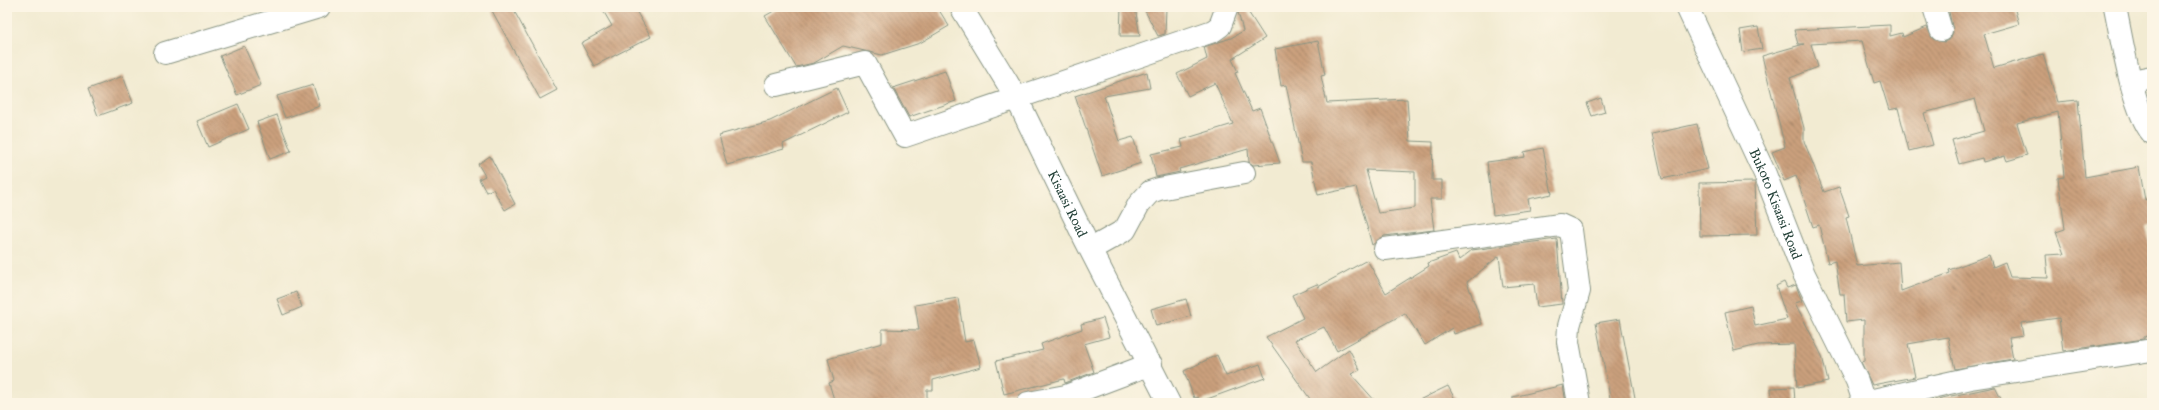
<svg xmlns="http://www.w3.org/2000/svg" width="2159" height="410" font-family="'IM FELL Great Primer',serif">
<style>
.building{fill:url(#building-back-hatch);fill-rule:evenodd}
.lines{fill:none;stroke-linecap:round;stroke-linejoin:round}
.minor-casing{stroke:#889483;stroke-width:24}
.major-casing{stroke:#889483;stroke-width:24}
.minor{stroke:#fff;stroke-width:22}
.major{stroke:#fff;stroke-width:22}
.labels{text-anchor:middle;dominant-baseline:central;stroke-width:3;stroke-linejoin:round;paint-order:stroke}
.street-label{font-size:14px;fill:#1f3d34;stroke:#fcf5e5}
</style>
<defs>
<pattern id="building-back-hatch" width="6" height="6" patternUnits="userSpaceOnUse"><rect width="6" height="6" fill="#cba07d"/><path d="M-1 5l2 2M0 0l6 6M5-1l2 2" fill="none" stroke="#a48467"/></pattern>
</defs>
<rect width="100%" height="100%" fill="#fcf5e5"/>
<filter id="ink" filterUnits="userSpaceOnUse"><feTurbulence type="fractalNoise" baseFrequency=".025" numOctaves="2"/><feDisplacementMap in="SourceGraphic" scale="8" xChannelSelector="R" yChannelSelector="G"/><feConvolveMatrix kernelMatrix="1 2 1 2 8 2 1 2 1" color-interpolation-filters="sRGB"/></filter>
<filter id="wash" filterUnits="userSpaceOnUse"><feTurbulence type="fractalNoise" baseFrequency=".012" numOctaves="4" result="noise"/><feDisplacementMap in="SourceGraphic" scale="16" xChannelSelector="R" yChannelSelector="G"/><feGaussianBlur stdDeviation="0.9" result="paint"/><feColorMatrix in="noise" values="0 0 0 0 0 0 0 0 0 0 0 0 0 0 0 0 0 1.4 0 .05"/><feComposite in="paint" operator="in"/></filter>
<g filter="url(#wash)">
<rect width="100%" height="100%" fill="#f2ebd2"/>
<g id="blocks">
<!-- building -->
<path class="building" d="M 490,7 L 512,7 L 557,90 L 540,99 Z
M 601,7 L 634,7 L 651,37 L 594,66 L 581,43 L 612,26 Z
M 781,7 L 937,7 L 949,26 L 920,43 L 882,55 L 843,46 L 814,63 L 796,67 L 765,16 Z
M 1121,7 L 1135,7 L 1140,36 L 1120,36 Z
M 1143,7 L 1166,8 L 1165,34 L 1158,36 Z
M 1239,7 L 1245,7 L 1265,38 L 1232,59 L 1238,72 L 1235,73 L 1252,111 L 1260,108 L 1280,163 L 1253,165 L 1249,162 L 1248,149 L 1179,169 L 1180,172 L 1156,177 L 1151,154 L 1183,147 L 1181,140 L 1233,124 L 1215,83 L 1188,96 L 1177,74 L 1207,59 L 1204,47 L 1231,38 L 1243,31 L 1238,12 Z
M 1948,7 L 2014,7 L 2019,24 L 1984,34 L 1994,68 L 2043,54 L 2057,102 L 2078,100 L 2085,177 L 2139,167 L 2145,200 L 2152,197 L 2152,224 L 2146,227 L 2152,250 L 2152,335 L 2144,337 L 2144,339 L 2063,351 L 2059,318 L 2021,323 L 2023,336 L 2009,338 L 2013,359 L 1955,369 L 1948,337 L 1908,344 L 1915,377 L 1872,385 L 1861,362 L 1864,361 L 1864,320 L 1846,322 L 1844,294 L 1840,294 L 1835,261 L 1828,263 L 1819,225 L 1813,227 L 1796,176 L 1784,181 L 1772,152 L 1785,147 L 1762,56 L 1804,44 L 1798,44 L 1794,30 L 1890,25 L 1890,36 L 1902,33 L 1903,37 L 1927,27 L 1933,39 L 1944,42 L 1950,39 L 1953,32 ZM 1862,41 L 1874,83 L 1880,81 L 1889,110 L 1898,108 L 1909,151 L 1933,145 L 1924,113 L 1975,99 L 1984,131 L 1952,140 L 1959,164 L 1982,158 L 1983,162 L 2005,156 L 2007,161 L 2027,155 L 2017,123 L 2058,112 L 2064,177 L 2058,178 L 2065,229 L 2056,232 L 2064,254 L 2046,255 L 2048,278 L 2010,277 L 2005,262 L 1993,267 L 1989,255 L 1949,270 L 1950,273 L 1901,291 L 1899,262 L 1857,266 L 1846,217 L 1849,216 L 1839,187 L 1824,192 L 1804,141 L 1804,128 L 1790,78 L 1818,67 L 1811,44 Z
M 1758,27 L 1762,49 L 1743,52 L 1740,30 Z
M 1318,41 L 1325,75 L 1321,76 L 1327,103 L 1407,99 L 1410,141 L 1433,142 L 1432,180 L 1442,180 L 1442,199 L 1430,199 L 1434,230 L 1384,236 L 1372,245 L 1356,187 L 1318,195 L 1311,162 L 1302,162 L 1286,85 L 1281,86 L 1275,49 ZM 1366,170 L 1415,172 L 1415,208 L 1378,213 Z
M 244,46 L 261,85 L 237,95 L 220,56 Z
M 945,71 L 956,101 L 909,117 L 893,88 Z
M 1147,72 L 1150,88 L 1104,96 L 1119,141 L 1133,137 L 1141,163 L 1102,176 L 1075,96 Z
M 123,76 L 133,103 L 98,116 L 88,89 Z
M 313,85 L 320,106 L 285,118 L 277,96 Z
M 837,88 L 848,112 L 783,144 L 784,149 L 727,165 L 719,135 L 770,121 Z
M 1601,98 L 1605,112 L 1592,116 L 1587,103 Z
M 238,104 L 249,129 L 208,147 L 197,121 Z
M 277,115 L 291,151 L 270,159 L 257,122 Z
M 1697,124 L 1708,169 L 1662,179 L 1652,134 Z
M 1543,148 L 1552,194 L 1528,199 L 1530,210 L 1493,215 L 1487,162 L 1525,157 L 1524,152 Z
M 490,156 L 515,204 L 505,210 L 493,189 L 486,192 L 479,179 L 485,176 L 478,164 Z
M 1755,182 L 1757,235 L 1700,236 L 1699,183 Z
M 1557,239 L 1562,304 L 1537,307 L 1534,284 L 1503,287 L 1499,256 L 1467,282 L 1482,324 L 1454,334 L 1452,328 L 1425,345 L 1405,313 L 1337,351 L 1324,327 L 1295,340 L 1317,372 L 1349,349 L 1360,370 L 1351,374 L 1377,403 L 1313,403 L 1266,337 L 1303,318 L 1292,295 L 1317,284 L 1318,287 L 1367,260 L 1386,293 L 1429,266 L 1428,263 L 1456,253 L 1459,260 L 1472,250 Z
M 1784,282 L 1787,288 L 1796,285 L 1802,301 L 1795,303 L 1822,356 L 1828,382 L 1797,388 L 1794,344 L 1758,345 L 1734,351 L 1725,312 L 1751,306 L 1755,326 L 1787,319 L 1776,286 Z
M 296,292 L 302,307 L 283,315 L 277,299 Z
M 958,298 L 965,342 L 974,340 L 981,367 L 933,380 L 933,390 L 927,390 L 927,403 L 835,403 L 829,383 L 834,381 L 828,359 L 882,343 L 882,329 L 919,330 L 915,305 Z
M 1186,299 L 1191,316 L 1156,326 L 1151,309 Z
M 1103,318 L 1109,337 L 1084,344 L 1094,372 L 1065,383 L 1064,379 L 1004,394 L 996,361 L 1043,350 L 1041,344 L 1082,329 L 1081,324 Z
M 1620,319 L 1636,403 L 1611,403 L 1596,323 Z
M 1217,355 L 1226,376 L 1260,364 L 1265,378 L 1199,402 L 1198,397 L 1194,398 L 1184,371 Z
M 1563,385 L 1566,403 L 1513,403 L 1513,397 Z
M 1448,386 L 1457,403 L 1413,403 Z
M 1794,387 L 1795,403 L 1772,403 L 1771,388 Z
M 1995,387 L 2003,403 L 1928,403 L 1937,399 Z"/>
</g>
</g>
<g filter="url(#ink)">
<use href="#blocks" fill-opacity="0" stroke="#889483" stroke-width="1"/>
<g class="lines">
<defs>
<g id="minor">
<path id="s1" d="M 1687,7 L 1765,174 L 1804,274 L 1857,381 L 1864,402"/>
<path d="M 1934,7 L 1941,30"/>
<path d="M 2115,7 C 2122,40 2132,108 2152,133"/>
<path d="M 165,53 L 319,7"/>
<path d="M 2132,81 L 2152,77"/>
<path d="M 776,85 L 865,63 L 905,136 L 1213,31 L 1220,26 L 1227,7"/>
<path d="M 1091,249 L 1125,230 L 1139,204 L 1150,192 L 1159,189 L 1244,173"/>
<path d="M 1385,249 L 1560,225 L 1571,230 L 1579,291 L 1569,326 L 1568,342 L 1579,403"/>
<path d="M 1028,403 L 1066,396 L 1151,364"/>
<path d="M 1860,403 L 1971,378 L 2152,350"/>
</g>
<g id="major">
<path id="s2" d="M 961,7 L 1016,97 L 1085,239 L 1169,403"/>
</g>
</defs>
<!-- minor casing -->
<use href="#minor" class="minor-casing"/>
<!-- major casing -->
<use href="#major" class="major-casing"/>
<!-- minor -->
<use href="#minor" class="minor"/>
<!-- major -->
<use href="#major" class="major"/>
</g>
</g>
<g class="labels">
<!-- street labels -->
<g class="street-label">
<text stroke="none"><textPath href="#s2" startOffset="224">Kisaasi Road</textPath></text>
<text stroke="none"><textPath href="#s1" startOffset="216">Bukoto Kisaasi Road</textPath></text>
</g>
</g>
<!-- margin -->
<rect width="2159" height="410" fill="none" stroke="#fcf5e5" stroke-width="24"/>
</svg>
